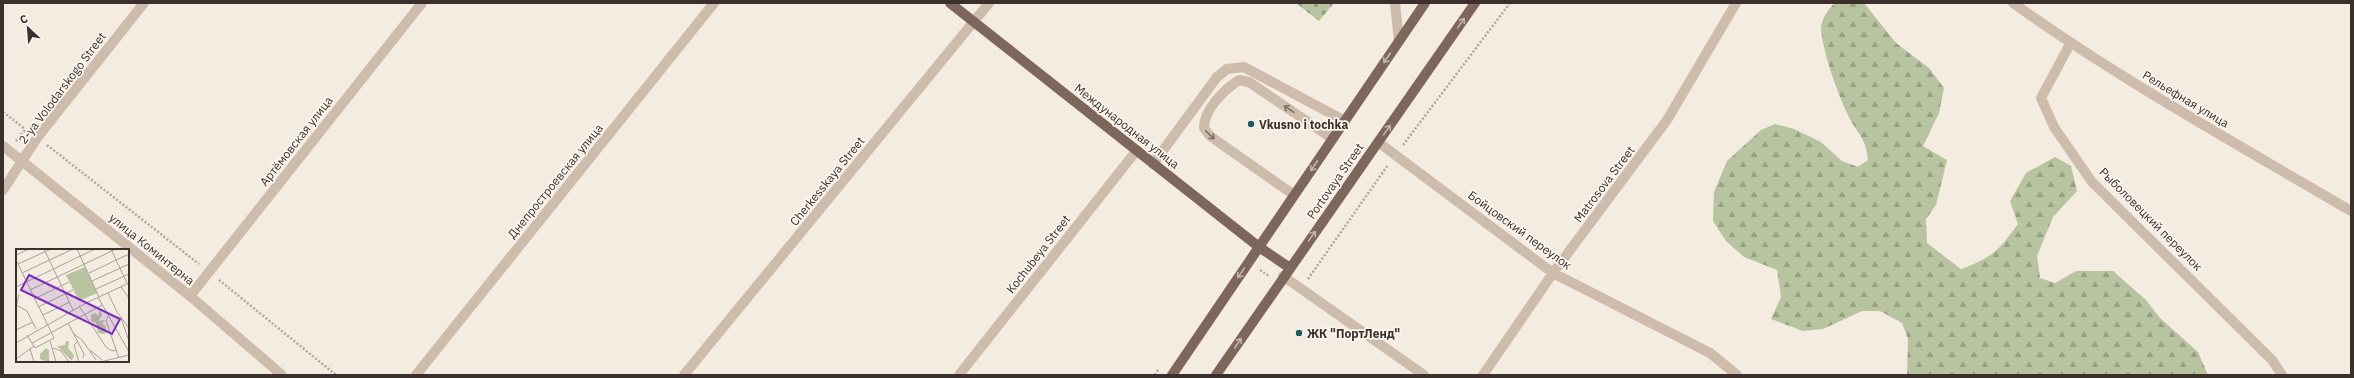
<svg xmlns="http://www.w3.org/2000/svg" width="2354" height="378" font-family="'IBM Plex Sans',sans-serif">
<style>
.forest{fill:url(#forest-firs)}
.cemetery{fill:url(#cemetery-stones)}
.lines{fill:none;stroke-linecap:round;stroke-linejoin:round}
.path{stroke:#b9a596;stroke-width:2.5;stroke-dasharray:2 2;stroke-linecap:butt}
.minor{stroke:#cdbbac;stroke-width:10}
.major{stroke:#7d675c;stroke-width:10}
.oneway{stroke:#c2b5ac}
.oneway2{stroke:#7d6f65}
.poi-dot{fill:#1f5a5e;stroke:#fbf5ee;stroke-width:1.5}
.labels{text-anchor:middle;dominant-baseline:central;stroke-width:3.5;stroke-linejoin:round;paint-order:stroke}
.street-label{font-size:12px;fill:#3b302b;stroke:#fbf5ee}
.poi-label{font-size:12px;font-weight:bold;fill:#3b302b;stroke:#fbf5ee;text-anchor:start}
.inset-road{fill:none;stroke:#aaa098;stroke-width:1}
.view{fill:#7b2cbf;fill-opacity:0.15;stroke:#7b2cbf;stroke-width:2}
.inset-edge{fill:none;stroke:#3b302b;stroke-width:2}
</style>
<defs>
<pattern id="forest-firs" width="22" height="20" patternUnits="userSpaceOnUse"><rect width="22" height="20" fill="#b8c4a0"/><path d="M5 1l3.5 6h-7zM16 11l3.5 6h-7z" fill="#97a083"/></pattern>
<pattern id="cemetery-stones" width="16" height="16" patternUnits="userSpaceOnUse"><rect width="16" height="16" fill="#b8c4a0"/><path d="M2 7V4a2 2 0 0 1 4 0v3zM10 15v-3a2 2 0 0 1 4 0v3z" fill="#97a083"/></pattern>
</defs>
<rect width="100%" height="100%" fill="#f4ebe1"/>
<!-- forest -->
<path class="forest" d="M 1835,3 L 1864,3 L 1896,43 L 1929,68 L 1944,88 L 1939,113 L 1923,146 L 1947,160 L 1936,205 L 1926,219 L 1927,243 L 1961,269 C 1992,258 1999,250 2018,224 L 2010,201 L 2026,173 L 2055,157 L 2071,166 L 2077,191 L 2053,217 L 2037,256 L 2040,278 L 2055,283 L 2076,271 L 2113,271 L 2146,300 L 2160,318 L 2198,352 L 2208,375 L 1907,375 L 1908,339 L 1902,323 L 1880,311 L 1862,311 L 1823,329 L 1803,331 L 1771,319 L 1781,297 L 1777,270 L 1744,257 L 1726,241 L 1713,221 L 1714,192 L 1727,161 L 1761,130 L 1775,124 L 1794,129 L 1821,142 L 1842,161 L 1858,167 L 1868,160 C 1866,137 1857,134 1848,115 C 1838,95 1823,52 1821,30 C 1820,21 1829,8 1835,3 Z"/>
<!-- cemetery -->
<path class="cemetery" d="M 1296,3 L 1334,3 L 1319,21 Z"/>
<g class="lines">
<!-- path -->
<path class="path" d="M 3,112 L 25,129
M 16,141 L 25,130
M 47,145 L 199,264
M 1403,145 L 1510,3
M 1260,270 L 1269,276
M 1308,279 L 1388,165
M 219,280 L 336,375
M 1155,375 L 1158,370"/>
<!-- minor -->
<path class="minor" d="M 1395,3 L 1399,41
M 2013,3 C 2121,80 2237,144 2351,211
M 2070,44 L 2041,98 L 2054,127 L 2092,182 L 2272,360 L 2282,375
M 1378,142 L 1553,273 L 1710,353 L 1737,375
M 3,146 L 190,296 L 282,375
M 1153,164 L 1217,77 L 1227,69 L 1244,67 L 1345,121
M 3,190 L 37,138 L 144,3
M 1294,195 L 1210,136 L 1204,128 C 1204,109 1224,90 1239,80 L 1249,82 L 1333,139
M 1283,276 L 1424,375
M 190,296 L 422,3
M 416,375 L 714,3
M 684,375 L 989,3
M 959,375 L 1137,150
M 1483,375 L 1553,273 L 1667,120 L 1736,3"/>
<!-- major -->
<path class="major" d="M 950,3 L 1259,247 L 1290,268
M 1172,375 L 1425,3
M 1216,375 L 1475,3"/>
</g>
<!-- one-way arrows -->
<defs><path id="oneway-shaft" d="M-6 0H5M1.5-3L5.5 0L1.5 3" fill="none" stroke-width="1.6" stroke-linecap="round" stroke-linejoin="round"/></defs>
<g class="oneway">
<use href="#oneway-shaft" transform="translate(1461 23) rotate(-55)"/>
<use href="#oneway-shaft" transform="translate(1387 58) rotate(124)"/>
<use href="#oneway-shaft" transform="translate(1387 130) rotate(-55)"/>
<use href="#oneway-shaft" transform="translate(1314 166) rotate(124)"/>
<use href="#oneway-shaft" transform="translate(1312 236) rotate(-55)"/>
<use href="#oneway-shaft" transform="translate(1241 273) rotate(124)"/>
<use href="#oneway-shaft" transform="translate(1238 343) rotate(-56)"/>
</g>
<g class="oneway2">
<use href="#oneway-shaft" transform="translate(1289 109) rotate(-146)"/>
<use href="#oneway-shaft" transform="translate(1210 135) rotate(44)"/>
</g>
<!-- markers -->
<g class="poi-dot">
<circle cx="1251" cy="124" r="4"/>
<circle cx="1299" cy="333" r="4"/>
</g>
<g class="labels">
<!-- street labels -->
<g class="street-label">
<text transform="translate(62 88) rotate(-53)">2-ya Volodarskogo Street</text>
<text transform="translate(2186 99) rotate(31)">Рельефная улица</text>
<text transform="translate(1127 126) rotate(38)">Международная улица</text>
<text transform="translate(296 141) rotate(-52)">Артёмовская улица</text>
<text transform="translate(555 181) rotate(-51)">Днепростроевская улица</text>
<text transform="translate(827 181) rotate(-51)">Cherkesskaya Street</text>
<text transform="translate(1335 181) rotate(-55)">Portovaya Street</text>
<text transform="translate(1604 184) rotate(-53)">Matrosova Street</text>
<text transform="translate(2151 219) rotate(45)">Рыболовецкий переулок</text>
<text transform="translate(1520 230) rotate(36)">Бойцовский переулок</text>
<text transform="translate(152 249) rotate(39)">улица Коминтерна</text>
<text transform="translate(1038 254) rotate(-52)">Kochubeya Street</text>
</g>
<!-- poi labels -->
<g class="poi-label">
<text x="1259" y="124">Vkusno i tochka</text>
<text x="1307" y="333">ЖК "ПортЛенд"</text>
</g>
</g>
<!-- overview -->
<g transform="translate(16 249)">
<rect width="113" height="113" fill="#f4ebe1"/>
<path d="M 84,60 L 86,66 L 82,72 L 89,71 L 86,75 L 89,76 L 91,83 L 88,85 L 82,84 L 80,74 L 75,72 L 75,66 L 79,64 L 82,67 ZM 50,92 L 53,92 L 52,99 L 58,106 L 56,112 L 41,97 L 49,96 ZM 30,99 L 33,101 L 33,113 L 24,110 L 24,105 Z" fill="#b8c4a0"/>
<path d="M 69,18 L 81,44 L 63,52 L 50,26 Z" fill="#b8c4a0"/>
<path class="inset-road" d="M 28,0 L 57,61M 61,0 L 83,48M 95,0 L 111,34M 0,6 L 13,0M 0,11 L 38,89 L 19,99 L 11,86M 2,15 L 35,0M 6,24 L 57,0M 73,24 L 113,5M 76,32 L 113,15M 0,38 L 79,0M 105,38 L 113,49M 80,40 L 113,25M 14,41 L 100,0M 92,44 L 101,63 L 113,79M 82,48 L 113,103M 18,50 L 53,33M 0,56 L 11,62 L 20,80M 63,57 L 90,98 L 96,102 L 100,101M 22,58 L 57,41M 0,59 L 3,45M 27,66 L 54,53M 92,67 L 90,72 L 103,109M 105,69 L 113,92M 52,74 L 68,105 L 67,109M 0,81 L 17,73M 58,85 L 66,91 L 80,111M 34,92 L 40,113M 61,93 L 58,96 L 63,113M 0,94 L 70,54 L 113,34M 16,94 L 86,56M 37,99 L 45,102 L 53,113M 14,100 L 18,113M 74,101 L 86,111M 0,110 L 18,97M 84,113 L 113,106"/>
<path class="view" d="M 13,26 L 104,70 L 96,85 L 5,41 Z"/>
<rect width="113" height="113" class="inset-edge"/>
</g>
<!-- border -->
<rect width="2354" height="378" fill="none" stroke="#3b302b" stroke-width="8"/>
<!-- north arrow -->
<g transform="translate(28 28) rotate(334)" stroke="#fbf5ee" stroke-width="3" paint-order="stroke">
<path d="M0-3L7 15L0 10L-7 15Z" fill="#3b302b"/>
<text y="-6" font-size="11" font-weight="bold" text-anchor="middle" fill="#3b302b">С</text>
</g>
</svg>
